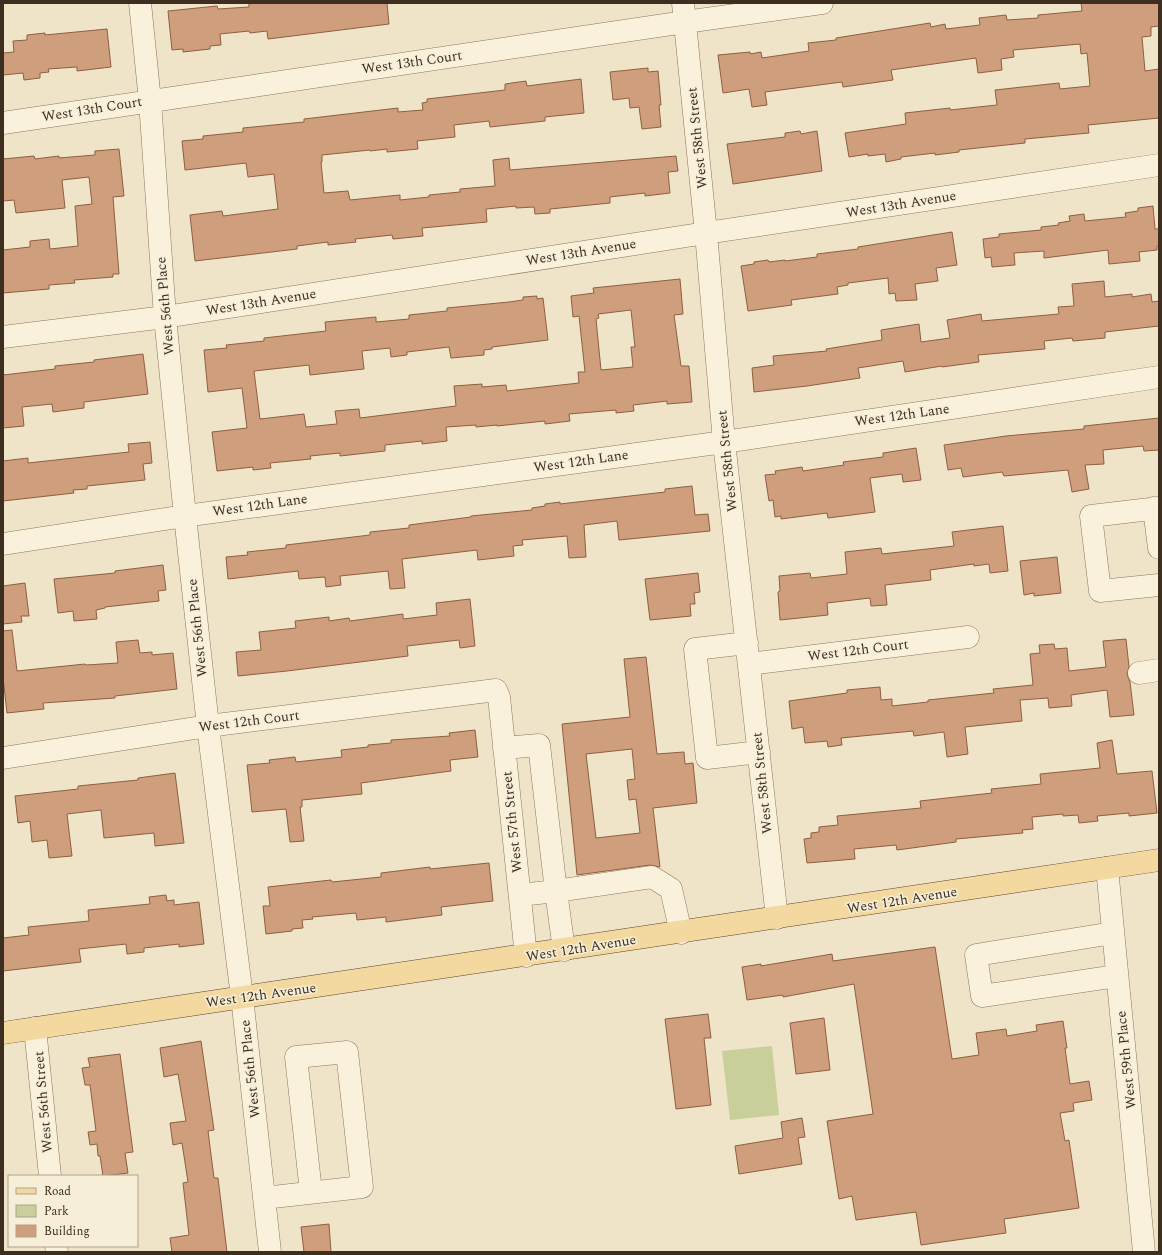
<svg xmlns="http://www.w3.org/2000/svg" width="1162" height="1255" font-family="Spectral,serif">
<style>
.green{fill:#c9cf9b}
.building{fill:#cf9f7d;stroke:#8d5f41;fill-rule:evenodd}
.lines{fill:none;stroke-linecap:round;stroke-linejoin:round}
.minor-casing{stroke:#8d765c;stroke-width:23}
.major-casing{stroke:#5b4430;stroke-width:23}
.minor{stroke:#faf1dc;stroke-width:22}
.major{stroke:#f3d9a0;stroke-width:22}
.labels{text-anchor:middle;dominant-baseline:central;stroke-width:3;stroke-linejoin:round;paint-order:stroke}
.street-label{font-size:14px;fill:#3d2e20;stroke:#f7eed8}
</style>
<rect width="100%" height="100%" fill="#f0e4c8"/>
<!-- green -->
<path class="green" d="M 772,1046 L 779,1115 L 730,1120 L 722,1051 Z"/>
<!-- building -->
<path class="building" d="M 249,3 L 387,3 L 389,24 L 268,39 L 267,31 L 250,33 L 249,31 L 220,34 L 221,45 L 210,46 L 210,49 L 183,52 L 183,49 L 172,50 L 168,11 L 217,6 L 218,9 L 249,7 Z
M 1081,3 L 1159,3 L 1159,26 L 1151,27 L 1151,36 L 1142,37 L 1145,71 L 1159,69 L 1159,118 L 1088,125 L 1089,133 L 1025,139 L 1025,143 L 959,150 L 959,152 L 935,155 L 935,153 L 901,157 L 901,159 L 886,162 L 885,154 L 868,156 L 868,154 L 849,157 L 845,133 L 906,124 L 905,113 L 950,108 L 950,110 L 997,105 L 995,90 L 1059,83 L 1060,89 L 1090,86 L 1087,53 L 1081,54 L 1080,44 L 1013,50 L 1014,57 L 1001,59 L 1002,70 L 978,73 L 976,58 L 891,70 L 893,80 L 843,87 L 842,82 L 765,92 L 767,105 L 752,107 L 749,89 L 723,93 L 718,55 L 750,52 L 750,54 L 761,52 L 762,58 L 809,51 L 808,43 L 836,40 L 836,38 L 930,23 L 931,27 L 945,24 L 946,29 L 980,25 L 979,18 L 1006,15 L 1007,20 L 1038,18 L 1038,15 L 1082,11 Z
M 107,29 L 111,67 L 77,71 L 77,67 L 48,69 L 49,72 L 40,73 L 40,78 L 24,80 L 23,73 L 3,75 L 3,53 L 14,52 L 13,41 L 27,40 L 27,35 L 45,33 L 45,35 Z
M 648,68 L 648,72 L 658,71 L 661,105 L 659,105 L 661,127 L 642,129 L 639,107 L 630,108 L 629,98 L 613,100 L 610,72 Z
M 581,79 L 584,113 L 545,117 L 545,121 L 490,127 L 489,121 L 454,125 L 455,137 L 417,141 L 418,149 L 387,152 L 387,149 L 370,151 L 370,150 L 322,155 L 322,162 L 321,162 L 324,193 L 348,191 L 350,200 L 400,195 L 400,200 L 429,197 L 429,195 L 460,192 L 460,189 L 495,186 L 493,160 L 509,158 L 510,170 L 676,156 L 678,171 L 668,172 L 670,193 L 645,196 L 645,193 L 610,197 L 610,203 L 550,209 L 550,213 L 535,214 L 534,207 L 516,208 L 516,206 L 486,209 L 487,222 L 422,228 L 423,236 L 393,239 L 392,235 L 355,239 L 356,242 L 328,245 L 328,242 L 297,246 L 297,249 L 195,261 L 190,215 L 222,211 L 223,216 L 278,209 L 274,174 L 248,177 L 246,163 L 185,170 L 182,141 L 203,139 L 203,136 L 243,132 L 243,128 L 304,122 L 304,119 L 398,108 L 398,112 L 423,110 L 422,103 L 427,102 L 427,99 L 505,90 L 505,84 L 526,81 L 527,86 Z
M 800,131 L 801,134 L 817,131 L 822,171 L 733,184 L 727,144 L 785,137 L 785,133 Z
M 119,149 L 124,196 L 113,197 L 119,274 L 113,274 L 113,277 L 74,280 L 75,283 L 49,285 L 49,289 L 3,293 L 3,250 L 30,247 L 30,241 L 49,239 L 50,249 L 78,246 L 75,206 L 92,204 L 89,177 L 62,180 L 65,208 L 16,213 L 14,200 L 3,201 L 3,159 L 34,156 L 35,159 L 59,156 L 59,158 L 95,155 L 95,151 Z
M 1153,206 L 1155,229 L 1159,229 L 1159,245 L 1157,246 L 1157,250 L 1139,252 L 1140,261 L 1109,264 L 1108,250 L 1044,258 L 1044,251 L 1014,253 L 1015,265 L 992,267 L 991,257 L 985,258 L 983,239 L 999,237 L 999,234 L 1041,230 L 1041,227 L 1059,225 L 1058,223 L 1070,221 L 1069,216 L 1084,214 L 1085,221 L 1126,217 L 1125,213 L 1138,211 L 1138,208 Z
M 952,232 L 957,265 L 936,268 L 938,281 L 915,284 L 917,300 L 896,301 L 895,293 L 889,294 L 888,278 L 848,283 L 848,285 L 837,287 L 838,294 L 791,300 L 792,305 L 748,311 L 741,266 L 754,264 L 754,262 L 768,260 L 769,262 L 785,260 L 785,261 L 817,257 L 817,254 L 858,249 L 858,247 Z
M 680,279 L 683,314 L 674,315 L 681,366 L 689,366 L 692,402 L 667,404 L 667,401 L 633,405 L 634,411 L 616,413 L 616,410 L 569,414 L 570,421 L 545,424 L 545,421 L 497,426 L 497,425 L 476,427 L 476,425 L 446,427 L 447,441 L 422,444 L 422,441 L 385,445 L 385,451 L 340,456 L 340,453 L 310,456 L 311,459 L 270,463 L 271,468 L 253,470 L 253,467 L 217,471 L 212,432 L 247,428 L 242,388 L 208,392 L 204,350 L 227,348 L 226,345 L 264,341 L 264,338 L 326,331 L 325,322 L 376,317 L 376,322 L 409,319 L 409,315 L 447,311 L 447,308 L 509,302 L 523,300 L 523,297 L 537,296 L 537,299 L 543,298 L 548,340 L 492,347 L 492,349 L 484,350 L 484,355 L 451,358 L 449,347 L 407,352 L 407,355 L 391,357 L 390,348 L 362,351 L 364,369 L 310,375 L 309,365 L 254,371 L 260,419 L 304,414 L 306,427 L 337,424 L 335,411 L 359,409 L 360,418 L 456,406 L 454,386 L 482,384 L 482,387 L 506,385 L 507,391 L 579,383 L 578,372 L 585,372 L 579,316 L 573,317 L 571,296 L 594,293 L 593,288 ZM 631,310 L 635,347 L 631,347 L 633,367 L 601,370 L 596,319 L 599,318 L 598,314 Z
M 1104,281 L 1105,297 L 1132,294 L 1132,297 L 1151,294 L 1152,302 L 1159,301 L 1159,326 L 1105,332 L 1105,338 L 1073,341 L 1072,338 L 1044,341 L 1045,349 L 978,355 L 979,362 L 942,367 L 942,366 L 905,372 L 903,361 L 858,368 L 860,378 L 807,386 L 754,392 L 752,368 L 774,365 L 773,356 L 827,351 L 826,349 L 882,340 L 881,330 L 919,324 L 921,342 L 950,338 L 947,320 L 981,314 L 982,321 L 1059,314 L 1058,307 L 1074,306 L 1072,284 Z
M 143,354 L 148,394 L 84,402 L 84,408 L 53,412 L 52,404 L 22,407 L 24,426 L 3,428 L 3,375 L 55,369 L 55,366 L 94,362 L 94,360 Z
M 1159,418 L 1159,450 L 1144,451 L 1143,446 L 1103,450 L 1104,464 L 1085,465 L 1089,489 L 1072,492 L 1068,470 L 1004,476 L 1002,472 L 963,477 L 961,468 L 948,470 L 944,445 L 1006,436 L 1084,429 L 1084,426 Z
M 150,442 L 152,463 L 143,464 L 145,480 L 87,486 L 87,489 L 73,490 L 74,493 L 3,501 L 3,461 L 28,458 L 28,463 L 129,452 L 128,444 Z
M 916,448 L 921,480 L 903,482 L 902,474 L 870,478 L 875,512 L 828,518 L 827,513 L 781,519 L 781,516 L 775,517 L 773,500 L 769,501 L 765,475 L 776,474 L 775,471 L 802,467 L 803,471 L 844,465 L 843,462 L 883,457 L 883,453 Z
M 692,486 L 695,515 L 708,514 L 710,531 L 619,540 L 617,521 L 584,525 L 586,557 L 569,558 L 567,536 L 522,540 L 523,545 L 513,546 L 514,556 L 478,560 L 477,550 L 402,559 L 405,588 L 390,589 L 388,571 L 340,576 L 341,585 L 326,587 L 325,577 L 299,579 L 298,571 L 228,579 L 226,557 L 248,555 L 247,552 L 286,548 L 286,545 L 370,535 L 370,532 L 409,528 L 409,525 L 471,517 L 471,516 L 532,510 L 532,508 L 545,506 L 545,504 L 560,502 L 560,504 L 665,492 L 665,489 Z
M 1003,526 L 1008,571 L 990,573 L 989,564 L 974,566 L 974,564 L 930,570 L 931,580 L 885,585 L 887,605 L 871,606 L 870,598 L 827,603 L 828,615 L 780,620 L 778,592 L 780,591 L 779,576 L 810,573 L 811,578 L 847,574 L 845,552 L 881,548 L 882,554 L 954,546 L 952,532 Z
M 1057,557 L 1061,593 L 1034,596 L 1034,593 L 1024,595 L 1020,561 Z
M 163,565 L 166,590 L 158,591 L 159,601 L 105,607 L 105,608 L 96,610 L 97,619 L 74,621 L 73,611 L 58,613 L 54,579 L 115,573 L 115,571 Z
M 698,573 L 700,592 L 694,593 L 695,604 L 690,604 L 691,616 L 650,620 L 645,579 Z
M 25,583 L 29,616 L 21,616 L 22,622 L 3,624 L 3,586 Z
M 470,599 L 475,646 L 460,648 L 459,640 L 407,646 L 408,656 L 287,671 L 238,676 L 236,652 L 261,650 L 259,632 L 296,628 L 295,621 L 329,617 L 329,621 L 349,618 L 350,621 L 403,614 L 403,619 L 437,615 L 436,603 Z
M 12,630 L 17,671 L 85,664 L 86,665 L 118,663 L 116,642 L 138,640 L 140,653 L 152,652 L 152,655 L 173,653 L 177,689 L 115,696 L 115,698 L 43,703 L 44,709 L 7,713 L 3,677 L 3,631 Z
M 1126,639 L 1129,667 L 1127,674 L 1130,682 L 1134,715 L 1110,717 L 1107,690 L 1071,695 L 1072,706 L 1049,708 L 1048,698 L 1020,700 L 1022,721 L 965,727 L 968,754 L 947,757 L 944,732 L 914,736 L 913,731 L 841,738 L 842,745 L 828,747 L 827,741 L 805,743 L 803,727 L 792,729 L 789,701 L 847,693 L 847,690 L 880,687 L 881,700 L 892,699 L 892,706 L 928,702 L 928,700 L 994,693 L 993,689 L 1033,685 L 1030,654 L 1040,653 L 1039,645 L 1054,644 L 1055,649 L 1067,648 L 1069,671 L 1106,667 L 1103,641 Z
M 646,657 L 657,754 L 684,752 L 685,764 L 693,763 L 697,803 L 653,808 L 660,867 L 650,865 L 577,875 L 562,724 L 630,717 L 624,659 ZM 632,749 L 635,779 L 627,780 L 629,800 L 636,799 L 640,833 L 596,838 L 586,754 Z
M 475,730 L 478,757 L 450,760 L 451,771 L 361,783 L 362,794 L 302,800 L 302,807 L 300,807 L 304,841 L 290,842 L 286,809 L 252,812 L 247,765 L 270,763 L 269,760 L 295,757 L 296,762 L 342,757 L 341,750 L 368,747 L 368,745 L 391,743 L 391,740 L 450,736 L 449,733 Z
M 1112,740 L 1117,774 L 1152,771 L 1157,813 L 1129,816 L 1129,813 L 1097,816 L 1098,821 L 1079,823 L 1078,815 L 1063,816 L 1063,814 L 1032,817 L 1033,829 L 1022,830 L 1023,833 L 956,839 L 956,842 L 897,850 L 896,845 L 854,849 L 855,859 L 807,863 L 804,839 L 811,838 L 811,833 L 819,832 L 819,827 L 838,825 L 837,816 L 921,808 L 920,801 L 992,793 L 991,789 L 1041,784 L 1040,774 L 1100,768 L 1097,743 Z
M 175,773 L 184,843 L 155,846 L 154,833 L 104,838 L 101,810 L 67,814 L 72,856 L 49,858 L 47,840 L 32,842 L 30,821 L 18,823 L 15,796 L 78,789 L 78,786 L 138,780 L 138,778 Z
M 489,863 L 493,901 L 441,907 L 442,915 L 386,922 L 386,917 L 357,920 L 356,913 L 312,917 L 313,919 L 302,920 L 303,928 L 292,929 L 292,931 L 266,934 L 263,906 L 270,906 L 268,887 L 331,880 L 332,882 L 381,877 L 381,873 L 430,867 L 430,869 Z
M 166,895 L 167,901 L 174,900 L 174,905 L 199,902 L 204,944 L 179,947 L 179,944 L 144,948 L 144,952 L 127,954 L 126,944 L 79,949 L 81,962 L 3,971 L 3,938 L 29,935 L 28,927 L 89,921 L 88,910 L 150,904 L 149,897 Z
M 935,947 L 952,1059 L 979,1055 L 976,1033 L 1006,1029 L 1007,1036 L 1037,1031 L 1036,1025 L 1063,1021 L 1067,1048 L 1065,1048 L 1070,1084 L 1089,1081 L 1092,1100 L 1073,1103 L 1074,1111 L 1060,1113 L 1065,1141 L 1069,1140 L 1079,1208 L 1004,1219 L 1006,1233 L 921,1245 L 916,1212 L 856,1220 L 852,1196 L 839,1199 L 827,1121 L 873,1114 L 854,984 L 783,997 L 783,995 L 747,1000 L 742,967 L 761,964 L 761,966 L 832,954 L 833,961 Z
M 708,1014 L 711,1038 L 704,1038 L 711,1105 L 676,1109 L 665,1019 Z
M 824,1018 L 830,1070 L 796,1074 L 790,1023 Z
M 201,1041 L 214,1130 L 208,1131 L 214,1178 L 218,1178 L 227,1252 L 172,1252 L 170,1238 L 189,1235 L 183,1183 L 188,1182 L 182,1143 L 173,1145 L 170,1123 L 186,1121 L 178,1074 L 164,1077 L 160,1048 Z
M 120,1054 L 133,1152 L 125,1153 L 128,1173 L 103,1176 L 100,1156 L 98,1156 L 97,1144 L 90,1145 L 88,1132 L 96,1131 L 90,1085 L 85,1085 L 82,1068 L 90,1067 L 88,1058 Z
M 802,1118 L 805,1137 L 798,1138 L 802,1164 L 739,1174 L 735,1146 L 783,1138 L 781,1122 Z
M 329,1224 L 331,1252 L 304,1252 L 301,1227 Z"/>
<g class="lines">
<defs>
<path id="minor" d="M 140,3 L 150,101 L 165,317 L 185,516 L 208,726 L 242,997 L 270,1252
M 683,3 L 706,233 L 724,442 L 777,918
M 3,123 L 685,22 L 822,3
M 3,337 L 165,317 L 706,233 L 1159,165
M 1154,508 L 1159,548
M 1159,508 L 1091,516 L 1100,591 L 1159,585
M 3,544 L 185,516 L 724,442 L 1159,377
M 747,643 L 695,649 L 707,758 L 759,752
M 749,664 L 968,637
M 1139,673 L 1159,670
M 504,748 L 539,745 L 556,891 L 520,895
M 3,758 L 208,726 L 496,690 L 499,697 L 526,956
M 1107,868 L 1144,1252
M 1113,933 L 976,955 L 982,996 L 1117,976
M 564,950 L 556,891 L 652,877 L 671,889 L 681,933
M 35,1028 L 50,1176
M 264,1198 L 362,1187 L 347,1052 L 296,1057 L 311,1192
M 56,1246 L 57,1252"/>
<path id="major" d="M 3,1033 L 1159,860"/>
</defs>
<!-- minor casing -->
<use href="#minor" class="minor-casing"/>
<!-- major casing -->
<use href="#major" class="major-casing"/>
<!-- minor -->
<use href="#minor" class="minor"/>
<!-- major -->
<use href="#major" class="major"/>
</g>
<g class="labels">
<!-- street labels -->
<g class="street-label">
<text transform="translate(412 62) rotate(-8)">West 13th Court</text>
<text transform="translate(92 109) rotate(-9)">West 13th Court</text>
<text transform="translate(697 138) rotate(-96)">West 58th Street</text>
<text transform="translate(901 204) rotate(-9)">West 13th Avenue</text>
<text transform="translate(581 252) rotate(-9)">West 13th Avenue</text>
<text transform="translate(261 302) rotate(-9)">West 13th Avenue</text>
<text transform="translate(165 306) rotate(-95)">West 56th Place</text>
<text transform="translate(902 415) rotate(-8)">West 12th Lane</text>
<text transform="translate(581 461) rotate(-8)">West 12th Lane</text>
<text transform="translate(727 461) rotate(-96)">West 58th Street</text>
<text transform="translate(260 505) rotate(-8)">West 12th Lane</text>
<text transform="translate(197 628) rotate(-96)">West 56th Place</text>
<text transform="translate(858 650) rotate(-7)">West 12th Court</text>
<text transform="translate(249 721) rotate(-7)">West 12th Court</text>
<text transform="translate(762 783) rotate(-96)">West 58th Street</text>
<text transform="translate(512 822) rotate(-96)">West 57th Street</text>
<text transform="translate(902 900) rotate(-9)">West 12th Avenue</text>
<text transform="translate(581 948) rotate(-9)">West 12th Avenue</text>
<text transform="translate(261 995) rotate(-8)">West 12th Avenue</text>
<text transform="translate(1126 1060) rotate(-96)">West 59th Place</text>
<text transform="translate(250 1069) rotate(-96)">West 56th Place</text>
<text transform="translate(43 1102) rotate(-95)">West 56th Street</text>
</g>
</g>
<!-- border -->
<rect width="1162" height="1255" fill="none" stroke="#3d2e20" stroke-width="8"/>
<!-- legend -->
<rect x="8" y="1175" width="130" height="72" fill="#f7eed8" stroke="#ada18e"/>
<rect x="16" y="1188" width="20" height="6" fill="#f3d9a0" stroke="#ada18e"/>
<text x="44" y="1195" font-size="12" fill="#3d2e20">Road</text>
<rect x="16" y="1205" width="20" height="12" fill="#c9cf9b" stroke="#ada18e"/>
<text x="44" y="1215" font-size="12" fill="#3d2e20">Park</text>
<rect x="16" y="1225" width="20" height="12" fill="#cf9f7d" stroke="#ada18e"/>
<text x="44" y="1235" font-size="12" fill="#3d2e20">Building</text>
</svg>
